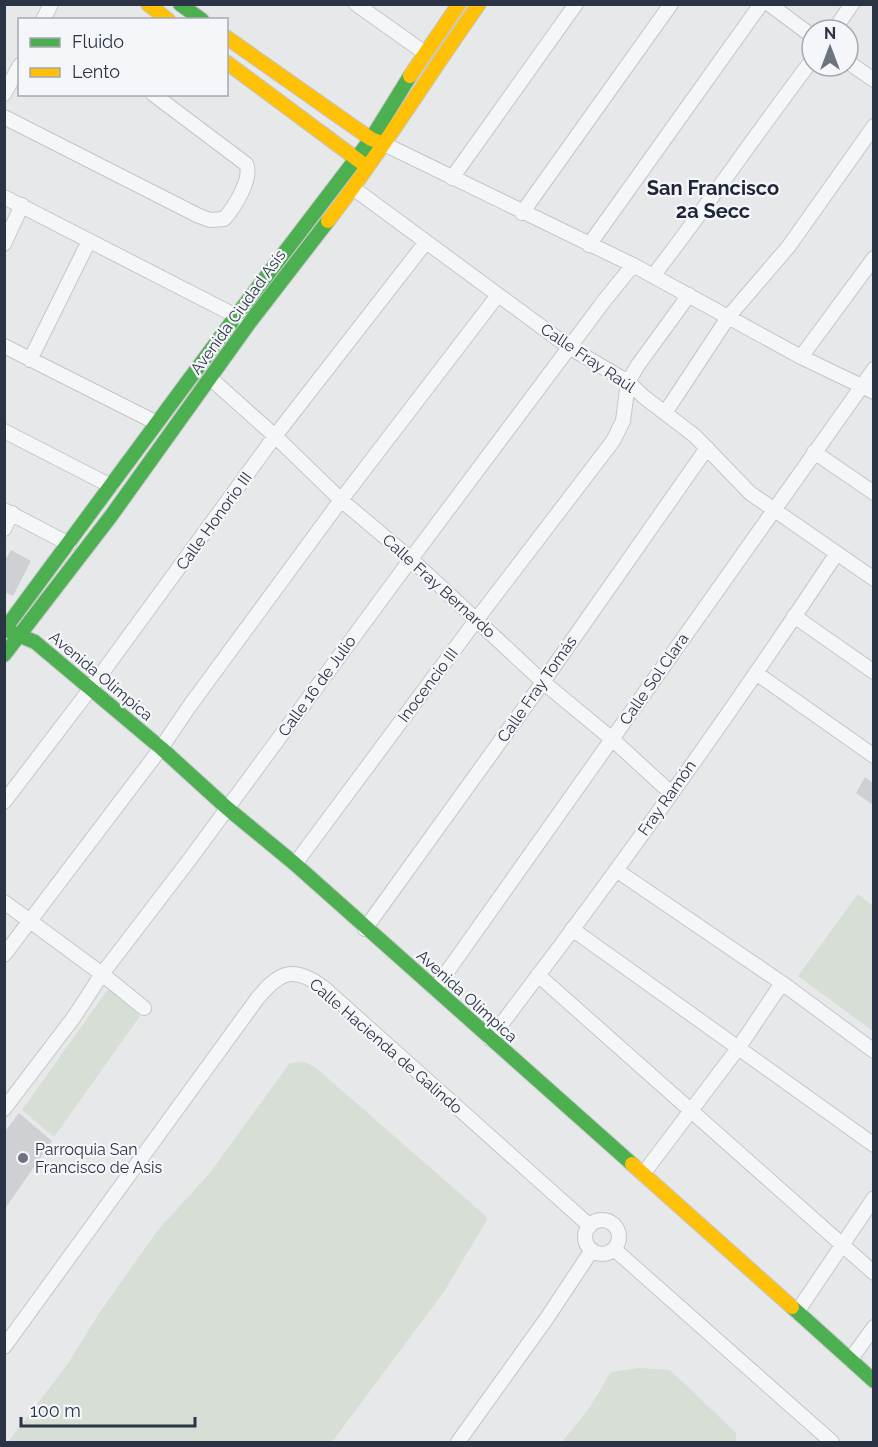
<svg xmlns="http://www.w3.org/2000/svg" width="878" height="1447" font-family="Raleway,sans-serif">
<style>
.green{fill:#d6ded6}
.building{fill:#ced0d3}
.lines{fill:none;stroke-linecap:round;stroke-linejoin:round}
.street-casing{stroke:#c4c6c8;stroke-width:16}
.fast-casing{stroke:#c4c6c8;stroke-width:16}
.slow-casing{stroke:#c4c6c8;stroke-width:16}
.street{stroke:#f5f6f7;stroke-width:14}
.fast{stroke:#4caf50;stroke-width:14}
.slow{stroke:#ffc107;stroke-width:14}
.poi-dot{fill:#6c737f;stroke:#f4f6f9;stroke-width:2}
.labels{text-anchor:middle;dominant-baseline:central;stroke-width:4.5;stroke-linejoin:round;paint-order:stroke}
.street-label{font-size:16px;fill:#2b3445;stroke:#f4f6f9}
.poi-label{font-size:16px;fill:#2b3445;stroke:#f4f6f9;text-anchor:start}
.quarter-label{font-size:20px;font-weight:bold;fill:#1d2536;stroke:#f4f6f9}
</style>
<rect width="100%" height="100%" fill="#e6e8ea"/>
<!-- green -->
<path class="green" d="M 858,894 L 873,906 L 873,1031 L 798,976 Z
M 109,988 L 140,1016 L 54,1137 L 22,1110 Z
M 305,1062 L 316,1068 L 488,1218 L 443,1293 L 332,1442 L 8,1442 L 67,1365 L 100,1312 L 158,1230 L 209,1174 L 290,1063 Z
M 639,1368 L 670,1370 L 736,1433 L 736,1442 L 562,1442 L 590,1407 L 611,1372 Z"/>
<!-- building -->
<path class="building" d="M 11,550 L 31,561 L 13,596 L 4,592 L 4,562 Z
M 865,777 L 873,783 L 873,805 L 856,793 Z
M 19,1113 L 52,1141 L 4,1210 L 4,1133 Z"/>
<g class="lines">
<defs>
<path id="street" d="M 356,4 L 425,53
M 769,4 L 812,36
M 43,20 L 51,4
M 834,30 L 852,4
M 848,62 L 874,80
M 4,94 L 20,65
M 4,117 L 199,216 L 210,220 L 224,219 C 234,208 253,178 246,164 L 153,94
M 384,144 L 633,265 L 801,357 L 874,392
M 452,178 L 576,4
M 353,188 L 569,347 L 628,382 L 644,397 L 695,436 L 750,493 L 874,579
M 4,197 L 242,319
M 522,213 L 671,4
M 4,244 L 22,205
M 589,245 L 761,4
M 653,276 C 708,205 758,131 812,60
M 4,346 L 157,423
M 801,357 L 874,258
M 30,360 L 89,241
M 210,378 L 275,436 L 341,500 L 411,559 L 543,682 L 612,739 L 671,793
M 665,413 L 729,316 L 789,246 L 874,126
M 4,431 L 111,486
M 814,452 L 874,493
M 4,510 L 69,544
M 4,529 L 12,513
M 794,616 L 874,672
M 756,673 L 874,756
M 4,802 L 91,688 L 275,436 L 426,242
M 295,864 L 477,619 L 613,441 L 623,421 L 628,382 L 638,365 L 689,295
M 616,870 L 782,983 L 874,1051
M 4,902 L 102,974 L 144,1008
M 365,929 L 543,682 L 707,448
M 572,929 L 874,1145
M 4,955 L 161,748 L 191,704 L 341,500 L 498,295
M 538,975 L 874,1273
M 435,989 L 874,369
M 490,1039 C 611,881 727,719 837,553
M 4,1109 L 74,1017 L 102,974 L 190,859 L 411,559 L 604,301 L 633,265
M 643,1174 L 739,1047 L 782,983
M585 1237a17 17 0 1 1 34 0a17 17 0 1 1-34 0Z
M 614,1249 L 832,1442
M 797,1312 L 874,1198
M 4,1347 L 257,999 C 280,971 294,965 324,988 L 590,1226
M 850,1360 L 874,1327
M 458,1442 L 547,1318 L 592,1250"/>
<path id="fast" d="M 180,4 L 202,20
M 4,629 L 35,642 L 161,748 L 227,808 L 295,864 L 632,1164
M 4,630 L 236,316 L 371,139 L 410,76
M 4,655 L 111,516 L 250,322 L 328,221
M 792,1307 L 874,1381"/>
<path id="slow" d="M 148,4 L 168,20
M 226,37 L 371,139 L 382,143
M 226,62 L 366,166
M 410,76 L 459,4
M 328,221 C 382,151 428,76 479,4
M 632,1164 L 792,1307"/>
</defs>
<!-- street casing -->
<use href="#street" class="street-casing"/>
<!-- fast casing -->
<use href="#fast" class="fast-casing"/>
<!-- slow casing -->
<use href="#slow" class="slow-casing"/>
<!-- street -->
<use href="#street" class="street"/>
<!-- fast -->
<use href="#fast" class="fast"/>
<!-- slow -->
<use href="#slow" class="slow"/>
</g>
<!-- markers -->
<circle class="poi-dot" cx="23" cy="1158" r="6"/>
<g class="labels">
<!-- street labels -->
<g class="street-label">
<text transform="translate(238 312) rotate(-54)">Avenida Ciudad Asís</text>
<text transform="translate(588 358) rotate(34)">Calle Fray Raúl</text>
<text transform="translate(214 521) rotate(-54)">Calle Honorio III</text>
<text transform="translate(439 586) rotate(42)">Calle Fray Bernardo</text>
<text transform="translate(101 676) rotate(40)">Avenida Olímpica</text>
<text transform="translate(654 679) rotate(-55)">Calle Sol Clara</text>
<text transform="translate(428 685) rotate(-53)">Inocencio III</text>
<text transform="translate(317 686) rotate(-54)">Calle 16 de Julio</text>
<text transform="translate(537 689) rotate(-55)">Calle Fray Tomás</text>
<text transform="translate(667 798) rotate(-55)">Fray Ramón</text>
<text transform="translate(467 996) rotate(42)">Avenida Olímpica</text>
<text transform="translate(386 1046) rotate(41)">Calle Hacienda de Galindo</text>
</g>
<!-- poi labels -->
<g class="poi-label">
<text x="35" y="1149">Parroquia San<tspan x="35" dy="18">Francisco de Asis</tspan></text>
</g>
<!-- quarter labels -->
<g class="quarter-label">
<text x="713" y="188">San Francisco<tspan x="713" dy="23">2a Secc</tspan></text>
</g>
</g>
<!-- border -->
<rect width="878" height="1447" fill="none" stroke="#2b3445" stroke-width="12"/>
<!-- legend -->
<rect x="18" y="18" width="210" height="78" fill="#f4f6f9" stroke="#a4a8b1" stroke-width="1.5"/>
<rect x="30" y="38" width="30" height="9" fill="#4caf50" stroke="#a4a8b1" stroke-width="1.5"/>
<text x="72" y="48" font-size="18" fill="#2b3445">Fluido</text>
<rect x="30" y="68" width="30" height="9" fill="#ffc107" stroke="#a4a8b1" stroke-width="1.5"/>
<text x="72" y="78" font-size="18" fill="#2b3445">Lento</text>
<!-- north arrow -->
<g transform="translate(830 48)"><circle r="28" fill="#f4f6f9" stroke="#a4a8b1" stroke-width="1.5"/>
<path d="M0-4.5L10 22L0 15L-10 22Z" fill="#6c737f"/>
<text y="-9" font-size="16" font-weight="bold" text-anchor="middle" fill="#2b3445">N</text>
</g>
<!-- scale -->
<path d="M21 1417v9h174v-9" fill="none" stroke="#2b3445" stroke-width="3"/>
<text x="30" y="1417" font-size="18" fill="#2b3445" stroke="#f4f6f9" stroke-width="4.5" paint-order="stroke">100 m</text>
</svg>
